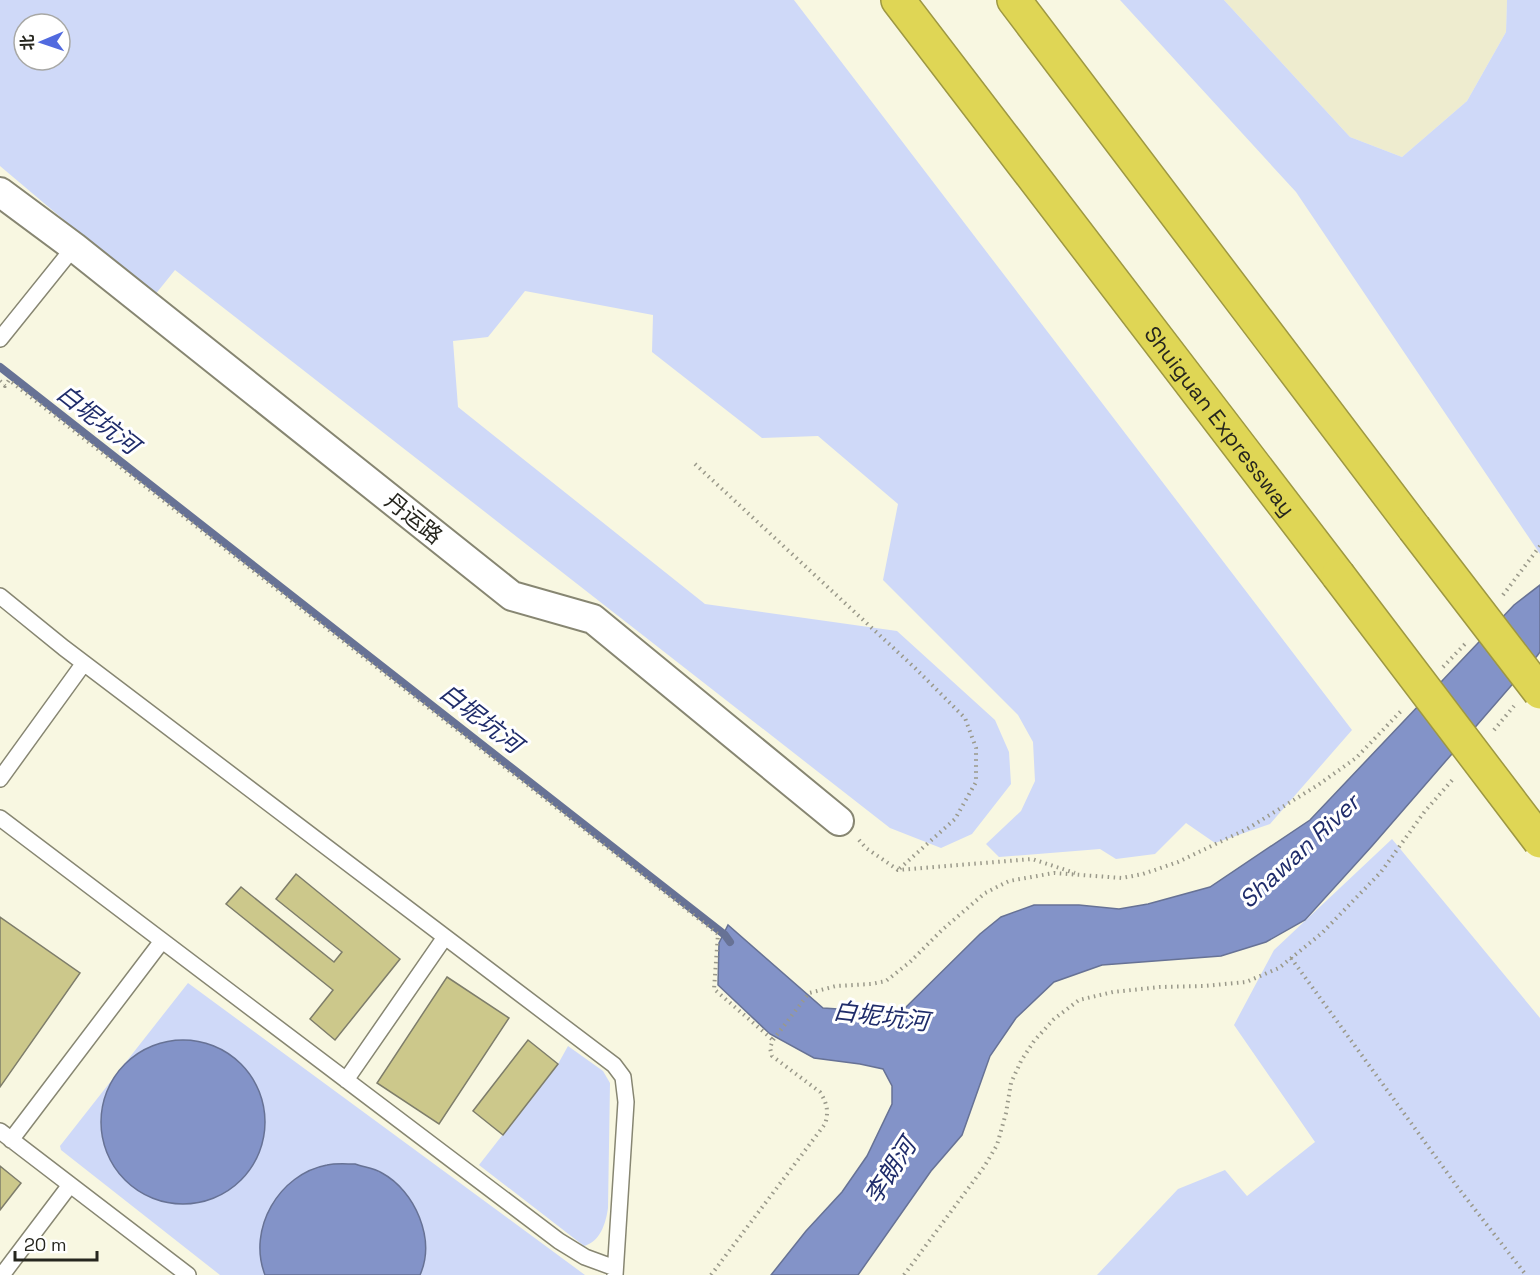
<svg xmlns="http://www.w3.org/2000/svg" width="1540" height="1275" font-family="'Space Grotesk','Noto Sans SC',sans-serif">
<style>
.built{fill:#eeeccf}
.green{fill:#cfd9f8;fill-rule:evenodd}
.water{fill:#8393c8;stroke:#677295;stroke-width:1.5}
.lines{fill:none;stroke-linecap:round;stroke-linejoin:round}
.stream{stroke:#677295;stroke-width:8}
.building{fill:#ccc88b;stroke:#7e7d6a;stroke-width:1.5}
.service-casing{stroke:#878672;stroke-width:18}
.minor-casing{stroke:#878672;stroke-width:32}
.motorway-casing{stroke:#9e9842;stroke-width:36}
.path{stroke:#9a998a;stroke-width:4;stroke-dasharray:1.5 4.5;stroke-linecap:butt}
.service{stroke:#fff;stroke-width:15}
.minor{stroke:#fff;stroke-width:28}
.motorway{stroke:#dfd655;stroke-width:33}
.motorway-bridge-casing{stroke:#9e9842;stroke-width:36;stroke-linecap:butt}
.motorway-bridge{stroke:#dfd655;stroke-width:33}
.labels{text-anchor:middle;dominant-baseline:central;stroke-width:6;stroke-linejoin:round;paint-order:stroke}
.street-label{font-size:22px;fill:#26261e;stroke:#fff}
.water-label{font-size:24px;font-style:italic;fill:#1f2c6a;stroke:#fff}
</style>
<rect width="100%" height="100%" fill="#f8f7e1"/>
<!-- built -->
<path class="built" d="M 1224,0 L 1507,0 L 1506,32 L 1467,101 L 1402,157 L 1350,137 Z"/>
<!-- green -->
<path class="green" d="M 0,0 L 794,0 L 1352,730 L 1270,824 L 1215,843 L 1186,823 L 1155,854 L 1116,859 L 1100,849 L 999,857 L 986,844 L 1021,811 L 1035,781 L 1033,742 L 1018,715 L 883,580 L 898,504 L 818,436 L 762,438 L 652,352 L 653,315 L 525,291 L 488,337 L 453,341 L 458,407 L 705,604 L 897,631 L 995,720 L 1009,752 L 1011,784 L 972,834 L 941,848 L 890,828 L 175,270 L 154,296 L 0,166 ZM 24,24 L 60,24 L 60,60 L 24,60 Z
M 1120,0 L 1224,0 L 1350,137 L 1402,157 L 1467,101 L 1506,32 L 1507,0 L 1540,0 L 1540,554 L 1296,192 Z
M 1392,839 L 1540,1018 L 1540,1275 L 1097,1275 L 1178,1189 L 1225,1170 L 1247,1196 L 1315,1142 L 1234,1025 L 1274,950 Z
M 188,983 L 585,1275 L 220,1275 L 61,1150 L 60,1146 Z
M 568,1046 L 603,1071 L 610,1083 L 608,1208 C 606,1223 600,1242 584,1246 L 479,1165 L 558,1064 Z"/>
<!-- water -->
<path class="water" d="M 1540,585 L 1540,652 L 1537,656 L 1372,846 L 1305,920 L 1266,942 L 1221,956 L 1102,965 L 1054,982 L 1016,1018 L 990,1056 L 962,1135 L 931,1171 L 858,1275 L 771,1275 L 806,1231 L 842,1192 L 867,1156 L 892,1104 L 892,1086 L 883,1069 L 860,1064 L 814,1058 L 770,1034 L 718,985 L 719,943 L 728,925 L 823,1008 L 900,1013 L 980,934 L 1001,917 L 1034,905 L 1079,905 L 1119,909 L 1148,904 L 1210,887 L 1310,820 L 1514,605 Z
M101 1122a82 82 0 1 1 164 0a82 82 0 1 1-164 0Z
M 355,1164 C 363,1167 374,1168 382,1173 C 415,1191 436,1239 420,1275 L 265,1275 C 247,1229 279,1174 327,1165 C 336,1163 346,1164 355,1164 Z"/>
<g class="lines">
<!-- stream -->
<path class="stream" d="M 0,367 L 725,935 L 730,942"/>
</g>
<!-- building -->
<path class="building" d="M 296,874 L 400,959 L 335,1040 L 310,1019 L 333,990 L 226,904 L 241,887 L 334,962 L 342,952 L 276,899 Z
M 0,917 L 80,973 L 0,1087 Z
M 447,977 L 509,1018 L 439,1124 L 377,1083 Z
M 528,1040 L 558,1064 L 503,1135 L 473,1111 Z
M 0,1166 L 21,1183 L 0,1210 Z"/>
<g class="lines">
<defs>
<path id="service" d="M 0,339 L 74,247
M 0,596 L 64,648 L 614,1065 L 623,1077 L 626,1102 L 615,1275
M 0,779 L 84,663
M 0,818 L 559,1241 L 585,1257 L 615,1268
M 346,1080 L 445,937
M 0,1131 L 188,1275
M 11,1140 L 162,941
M 2,1275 L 70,1185"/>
<path id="minor" d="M 0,192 L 74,247 L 512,596 L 593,619 L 839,821"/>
<g id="motorway">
<path id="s1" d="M 898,0 L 1338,575"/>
<path d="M 1014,0 L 1414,528"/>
</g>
</defs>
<!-- service casing -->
<use href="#service" class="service-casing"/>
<!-- minor casing -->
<use href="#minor" class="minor-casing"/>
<!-- motorway casing -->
<use href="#motorway" class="motorway-casing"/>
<!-- path -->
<path class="path" d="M 0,381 L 5,386 L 9,380 L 718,934 L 714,989 L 773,1040
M 695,464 L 915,668 L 965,718 L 976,748 L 976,782 L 955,819 L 898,870
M 1503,595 L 1540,546
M 1443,667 L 1465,644
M 1494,730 L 1514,706
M 859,840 L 866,848 L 898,870 L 1032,859 L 1075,873
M 1291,958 L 1459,1189 L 1526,1275
M 711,1275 L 825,1124 C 829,1112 827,1103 820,1092 L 772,1056 L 770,1048 L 773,1040 L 809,993 L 836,986 L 871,984 L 886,981 L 910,962 L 942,930 L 985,893 L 1009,881 L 1054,873 L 1122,878 L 1143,874 L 1178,862 L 1247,829 L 1318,785 L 1356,758 L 1403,709
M 904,1275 L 984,1167 L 997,1145 L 1006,1113 L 1011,1083 L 1021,1061 L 1034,1041 L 1054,1019 L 1079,1000 L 1113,992 L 1160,987 L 1204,986 L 1246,982 L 1279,968 L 1322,933 L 1381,872 L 1425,811 L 1454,778"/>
<!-- service -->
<use href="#service" class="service"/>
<!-- minor -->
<use href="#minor" class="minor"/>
<!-- motorway -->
<use href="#motorway" class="motorway"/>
<defs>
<path id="motorway-bridge" d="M 1414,528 L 1540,692
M 1338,575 L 1540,841"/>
</defs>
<!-- motorway-bridge casing -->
<use href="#motorway-bridge" class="motorway-bridge-casing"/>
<!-- motorway-bridge -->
<use href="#motorway-bridge" class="motorway-bridge"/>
</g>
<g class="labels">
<!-- street labels -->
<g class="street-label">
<text stroke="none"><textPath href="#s1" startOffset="530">Shuiguan Expressway</textPath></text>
<text transform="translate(414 518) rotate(39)">丹运路</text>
</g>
<!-- water labels -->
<g class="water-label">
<text transform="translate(98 419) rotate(38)">白坭坑河</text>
<text transform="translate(481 718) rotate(38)">白坭坑河</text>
<text transform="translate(1299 851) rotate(-43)">Shawan River</text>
<text transform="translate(881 1016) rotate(7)">白坭坑河</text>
<text transform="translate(890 1171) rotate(-57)">李朗河</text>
</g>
</g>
<!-- north arrow -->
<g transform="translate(42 42) rotate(268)"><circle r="28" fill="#ffffff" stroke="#a8a8a5" stroke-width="1.5"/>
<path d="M0-4.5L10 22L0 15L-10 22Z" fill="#516adf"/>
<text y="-9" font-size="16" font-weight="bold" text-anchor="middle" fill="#26261e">北</text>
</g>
<!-- scale -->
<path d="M15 1251v9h82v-9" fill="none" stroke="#26261e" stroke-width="3"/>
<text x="24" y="1251" font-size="18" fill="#26261e" stroke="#ffffff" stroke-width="4.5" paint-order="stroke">20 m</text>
</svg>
